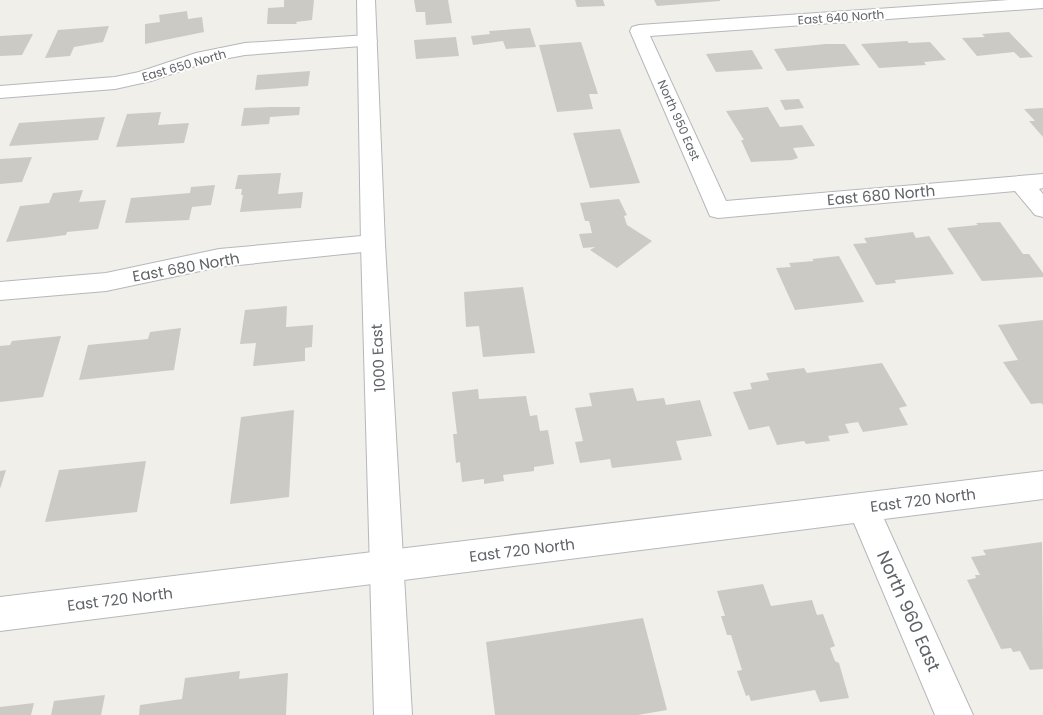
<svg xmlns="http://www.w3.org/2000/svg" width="1043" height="715" font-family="Poppins,sans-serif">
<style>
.building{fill:#cccac5}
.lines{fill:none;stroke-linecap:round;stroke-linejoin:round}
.minor-casing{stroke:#b5b8bc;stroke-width:2}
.tertiary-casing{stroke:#b5b8bc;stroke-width:2}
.minor{fill:#fff;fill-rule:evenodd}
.tertiary{fill:#fff;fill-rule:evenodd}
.labels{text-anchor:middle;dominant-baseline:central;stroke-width:4;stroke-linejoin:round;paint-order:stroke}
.far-street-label{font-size:12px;fill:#606367;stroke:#fff}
.street-label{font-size:15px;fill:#606367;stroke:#fff}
.near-street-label{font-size:18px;fill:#606367;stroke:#fff}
</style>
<rect width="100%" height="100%" fill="#f0efe9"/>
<!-- building -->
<path class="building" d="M 284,0 L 314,0 L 312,20 L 296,22 L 297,24 L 267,24 L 268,8 L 284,7 Z
M 414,0 L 448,0 L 452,23 L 426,25 L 425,12 L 416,12 Z
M 575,0 L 603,0 L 605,6 L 577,7 Z
M 654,0 L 720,0 L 720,1 L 657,6 Z
M 187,11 L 188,19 L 202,17 L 204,32 L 145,44 L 145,24 L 160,22 L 159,15 Z
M 109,26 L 103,42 L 74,47 L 70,56 L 45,58 L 58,30 Z
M 530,28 L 536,47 L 506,49 L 503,41 L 473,45 L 471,36 L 490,34 L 489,31 Z
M 1009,32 L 1033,57 L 1020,58 L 1014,52 L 977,56 L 962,38 L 985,37 L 982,34 Z
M 33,34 L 22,55 L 0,56 L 0,36 Z
M 456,37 L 459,56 L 416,59 L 414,40 Z
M 907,41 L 909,43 L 930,42 L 946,60 L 924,62 L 926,65 L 879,68 L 861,44 Z
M 581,42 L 598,94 L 589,94 L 593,109 L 557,112 L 539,45 Z
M 826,44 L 845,44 L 860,65 L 787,71 L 774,49 Z
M 752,50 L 763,69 L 716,72 L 706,54 Z
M 310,71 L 308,86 L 255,90 L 257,75 Z
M 799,99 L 804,108 L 785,110 L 780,100 Z
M 271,107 L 300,107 L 299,115 L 270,117 L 269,124 L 241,126 L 244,108 Z
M 768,107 L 780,127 L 802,125 L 815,146 L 793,148 L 798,158 L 792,160 L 751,162 L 741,140 L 744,140 L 726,111 Z
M 1043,108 L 1043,137 L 1029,121 L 1035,121 L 1024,109 Z
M 161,112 L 158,125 L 189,123 L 184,143 L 116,147 L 127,114 Z
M 105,117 L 98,140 L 9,146 L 19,123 Z
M 620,129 L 640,183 L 590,188 L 573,133 Z
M 32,157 L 22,182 L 0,184 L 0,159 Z
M 281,173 L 278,194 L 303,192 L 301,208 L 240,212 L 243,195 L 241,195 L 242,189 L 235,189 L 238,175 Z
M 215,185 L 211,205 L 192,207 L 189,220 L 125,223 L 131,198 L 190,193 L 191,187 Z
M 83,190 L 79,202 L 106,200 L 98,229 L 67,232 L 66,235 L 43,238 L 6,242 L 20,206 L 49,203 L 53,193 Z
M 619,199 L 627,215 L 624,216 L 627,225 L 652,241 L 617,268 L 590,250 L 595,247 L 583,248 L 579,234 L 592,233 L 589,221 L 585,221 L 580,203 Z
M 1000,222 L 1023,254 L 1029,254 L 1043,273 L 1043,277 L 982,281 L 947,228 L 978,225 L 976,223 Z
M 913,232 L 916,238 L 929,236 L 954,274 L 895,280 L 896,283 L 876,285 L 853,244 L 867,243 L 864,238 Z
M 839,256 L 864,302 L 795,310 L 776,268 L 791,267 L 789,263 L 814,261 L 812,259 Z
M 523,287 L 535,353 L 483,357 L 479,326 L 466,327 L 464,292 Z
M 287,306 L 286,327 L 313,325 L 312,347 L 305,348 L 305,361 L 253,366 L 256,343 L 240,344 L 245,310 Z
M 1043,320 L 1043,405 L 1041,403 L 1031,404 L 1003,362 L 1018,360 L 998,325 Z
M 181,328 L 174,370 L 79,380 L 88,345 L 148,339 L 150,332 Z
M 61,336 L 43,397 L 0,402 L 0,346 L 10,345 L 12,341 Z
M 882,363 L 907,406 L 899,408 L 908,425 L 863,432 L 858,422 L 845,424 L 849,433 L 828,436 L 830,441 L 806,444 L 804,441 L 777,445 L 769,426 L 749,430 L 733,392 L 752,389 L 750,383 L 769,380 L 766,373 L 804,368 L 807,373 Z
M 633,388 L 637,401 L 664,398 L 666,405 L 700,400 L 712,436 L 676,441 L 682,460 L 612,468 L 610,459 L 580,463 L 575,442 L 583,441 L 575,408 L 592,406 L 589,393 Z
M 478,389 L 479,399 L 526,396 L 530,416 L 537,415 L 540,431 L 548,430 L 554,464 L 534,467 L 534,471 L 503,475 L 504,481 L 484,484 L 484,479 L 462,482 L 460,462 L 456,463 L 453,434 L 457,434 L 452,392 Z
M 294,410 L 289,497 L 230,504 L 241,417 Z
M 146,461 L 137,512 L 45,522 L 59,470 Z
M 6,470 L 0,489 L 0,471 Z
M 1042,542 L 1043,669 L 1030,670 L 1020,651 L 1013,652 L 1011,648 L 1001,649 L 967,580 L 976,578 L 975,575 L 980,575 L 971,557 L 986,555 L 983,550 Z
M 763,584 L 771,606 L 812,600 L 817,615 L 823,614 L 835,646 L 830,648 L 835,661 L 839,663 L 849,698 L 820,702 L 815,690 L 751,701 L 749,695 L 746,696 L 737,671 L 742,670 L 731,635 L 727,635 L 721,616 L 725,616 L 717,591 Z
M 643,618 L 667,710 L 638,715 L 495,715 L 486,642 Z
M 240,671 L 239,679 L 288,673 L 286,715 L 139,715 L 140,705 L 182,699 L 185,678 Z
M 105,695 L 101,715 L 51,715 L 54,701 Z
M 34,703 L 31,715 L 0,715 L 0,707 Z"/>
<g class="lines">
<defs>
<path id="minor" d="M 1009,0 L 1043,0 L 1043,8 L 650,36 L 726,201 L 1043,174 L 1043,188 L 1039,189 L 1043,194 L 1043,217 L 1035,215 L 1015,191 L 718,218 L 710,216 L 630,31 L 632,27 L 639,25 Z
M 368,35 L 375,37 L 377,41 L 375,45 L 245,55 L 207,62 L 151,81 L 115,89 L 0,98 L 0,86 L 115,77 L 139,72 L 196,53 L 245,43 Z
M 373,235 L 382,238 L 385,244 L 382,250 L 219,267 L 106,291 L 0,300 L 0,282 L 106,273 L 219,249 Z
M 1043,471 L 1043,499 L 884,519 L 973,715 L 935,715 L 854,523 L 0,631 L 0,597 Z"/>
<path id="tertiary" d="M 357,0 L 375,0 L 385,244 L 412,715 L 374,715 L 361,244 Z"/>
</defs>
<!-- minor casing -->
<use href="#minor" class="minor-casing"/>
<!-- tertiary casing -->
<use href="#tertiary" class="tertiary-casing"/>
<!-- minor -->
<use href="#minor" class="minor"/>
<!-- tertiary -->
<use href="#tertiary" class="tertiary"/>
</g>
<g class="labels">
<!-- far-street labels -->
<g class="far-street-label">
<text transform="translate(841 17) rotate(-4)">East 640 North</text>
<text transform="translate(184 65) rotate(-16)">East 650 North</text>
<text transform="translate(679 120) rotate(66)">North 950 East</text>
</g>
<!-- street labels -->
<g class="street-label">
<text transform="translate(881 195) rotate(-5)">East 680 North</text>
<text transform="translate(186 267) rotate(-10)">East 680 North</text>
<text transform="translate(378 358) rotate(-93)">1000 East</text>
<text transform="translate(923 500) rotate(-7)">East 720 North</text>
<text transform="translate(522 550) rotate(-7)">East 720 North</text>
<text transform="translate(120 599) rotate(-7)">East 720 North</text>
</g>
<!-- near-street labels -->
<g class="near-street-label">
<text transform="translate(909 611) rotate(66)">North 960 East</text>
</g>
</g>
</svg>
